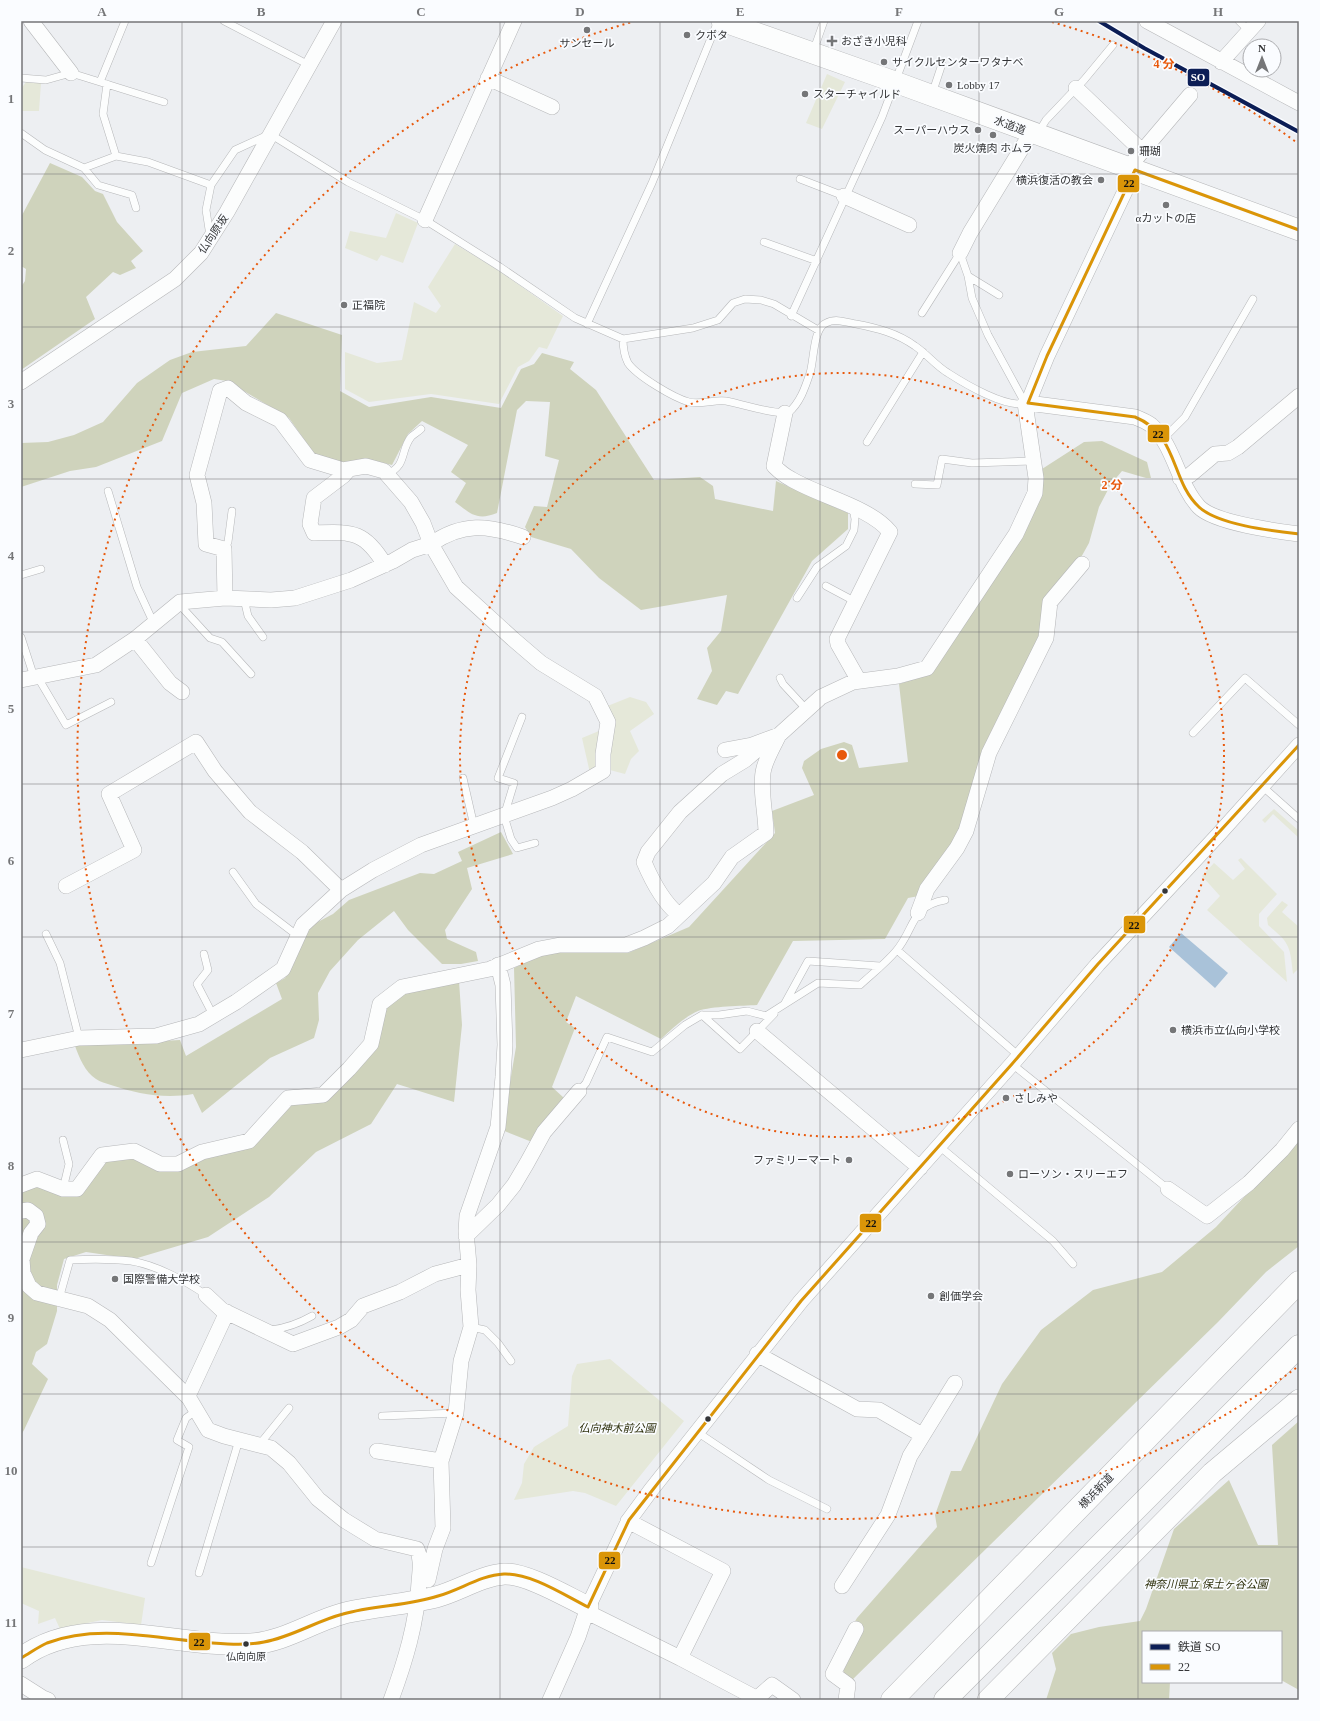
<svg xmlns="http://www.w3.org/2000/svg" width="1320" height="1721" font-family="'Times New Roman','Noto Sans JP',serif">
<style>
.green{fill:#e5e8d9}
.forest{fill:#cfd3bc}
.water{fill:#a9c2d9}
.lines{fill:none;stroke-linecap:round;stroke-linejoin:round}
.lane-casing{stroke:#b6b7b9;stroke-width:8}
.street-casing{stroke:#b6b7b9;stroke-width:16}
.secondary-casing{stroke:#b6b7b9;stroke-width:22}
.highway-casing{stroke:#b6b7b9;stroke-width:23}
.lane{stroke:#fcfdfd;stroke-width:7}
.street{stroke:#fcfdfd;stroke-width:15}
.secondary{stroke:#fcfdfd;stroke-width:21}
.highway{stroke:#fcfdfd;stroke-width:22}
.bus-1-casing{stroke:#fafcff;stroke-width:6}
.bus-1{stroke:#da9508;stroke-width:3}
.rail-1-casing{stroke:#fafcff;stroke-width:7}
.rail-1{stroke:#0c1e56;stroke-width:4}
.grid{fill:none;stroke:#757678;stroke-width:1;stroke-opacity:0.55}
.ring{fill:none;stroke:#e8590c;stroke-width:2;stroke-dasharray:2 4}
.poi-dot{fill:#757678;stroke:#fafcff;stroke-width:1.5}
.bus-dot{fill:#343537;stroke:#fafcff;stroke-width:1.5}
.labels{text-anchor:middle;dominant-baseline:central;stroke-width:3.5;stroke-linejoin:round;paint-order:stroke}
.bus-label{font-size:10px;fill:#343537;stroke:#fafcff}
.poi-label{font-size:11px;fill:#343537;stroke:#fafcff;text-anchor:start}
.street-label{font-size:11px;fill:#343537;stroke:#fafcff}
.park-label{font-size:11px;font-style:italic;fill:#2e300c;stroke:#fafcff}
.centre{fill:#e8590c;stroke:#fafcff;stroke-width:2}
.ring-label{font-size:12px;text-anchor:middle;font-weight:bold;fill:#e8590c;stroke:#fafcff;stroke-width:3.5;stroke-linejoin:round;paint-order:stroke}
.line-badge{stroke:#fafcff;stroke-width:1.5}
.badge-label{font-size:11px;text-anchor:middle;font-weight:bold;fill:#fff}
.pale-badge-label{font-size:11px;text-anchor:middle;font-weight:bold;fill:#111}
.neatline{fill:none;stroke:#757678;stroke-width:1.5}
.grid-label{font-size:13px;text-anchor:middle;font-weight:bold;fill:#757678}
</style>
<rect width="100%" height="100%" fill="#edeff2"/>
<!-- green -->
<path class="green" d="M 827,74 L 845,82 L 822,129 L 806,123 Z
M 26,82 L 41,83 L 39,111 L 21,111 L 21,89 Z
M 396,213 L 418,223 L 403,263 L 381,255 L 377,261 L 345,248 L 350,231 L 386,238 Z
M 455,244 L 498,270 L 563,316 L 547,349 L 539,347 L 529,361 L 518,367 L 499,404 L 431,394 L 369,402 L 345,389 L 345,352 L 377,363 L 402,360 L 414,302 L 436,313 L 441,306 L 428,287 Z
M 630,697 L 646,702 L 654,714 L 630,731 L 639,751 L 631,759 L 625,774 L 606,769 L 590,773 L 582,738 L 611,726 L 605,707 Z
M 1274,809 L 1299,831 L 1299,838 L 1273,814 L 1265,823 L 1262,820 Z
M 1241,858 L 1277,894 L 1259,914 L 1259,926 L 1284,952 L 1287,982 L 1207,910 L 1220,896 L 1202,876 L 1214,863 L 1233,880 L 1245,869 L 1238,860 Z
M 1282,901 L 1288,905 L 1282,912 L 1299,927 L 1299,968 L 1293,974 C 1290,946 1290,943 1268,925 L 1267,918 Z
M 610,1359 L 684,1421 L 616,1506 L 585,1493 L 573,1491 L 514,1500 L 522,1483 L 524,1464 L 534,1447 L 568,1426 L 572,1376 L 577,1364 Z
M 21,1567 L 145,1598 L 141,1625 L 102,1620 L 60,1629 L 55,1618 L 38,1624 L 39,1611 L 21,1603 Z"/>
<!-- forest -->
<path class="forest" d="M 50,163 L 82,177 L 95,191 L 103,194 L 117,222 L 143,251 L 131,261 L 136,268 L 120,275 L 113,272 L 86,297 L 95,319 L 21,370 L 21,287 L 25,281 L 26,269 L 21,266 L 21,217 Z
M 276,313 L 342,335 L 340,391 L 369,407 L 431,397 L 501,408 L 521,369 L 534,364 L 542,353 L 574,362 L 570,369 L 596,390 L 654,480 L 700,477 L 713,486 L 715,499 L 773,511 L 776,481 L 848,513 L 848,529 L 812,561 L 738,694 L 726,691 L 717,705 L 697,699 L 712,671 L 707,648 L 721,631 L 727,595 L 641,610 L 599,578 L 571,549 L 531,537 L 525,527 L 534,506 L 547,507 L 559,460 L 545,456 L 550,402 L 526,401 L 517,410 L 497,513 C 477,521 471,514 455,502 L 466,483 L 451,472 L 468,445 L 422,421 L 408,434 L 392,465 L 372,460 L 349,464 L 315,455 L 289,418 L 227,381 L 214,379 L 182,393 L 162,441 L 96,467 L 70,471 L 21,487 L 21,443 L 48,442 L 74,435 L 103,422 L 137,383 L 170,360 L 192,352 L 246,346 Z
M 1102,441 L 1147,462 L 1151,478 L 1146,478 L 1122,471 L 1111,484 L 1099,507 L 1089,543 L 1079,561 L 1045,601 L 1042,637 L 962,830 L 919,896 L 908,898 L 885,939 L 793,941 L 757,1005 C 742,1006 712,1006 698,1011 C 684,1017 672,1029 661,1039 L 576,996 L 566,1022 L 575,1028 L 552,1087 L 564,1098 L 532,1142 L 502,1130 L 516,1047 L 514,968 L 542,954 L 560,950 L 628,953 L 689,927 L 775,833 L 772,811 L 814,795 L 802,768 L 804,761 L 821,749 L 844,742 L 852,745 L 859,768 L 908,762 L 899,684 L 932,673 L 1022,535 L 1042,469 L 1084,442 Z
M 501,832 L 513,854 L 467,868 L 472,889 L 445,930 L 447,939 L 476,952 L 478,961 L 461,964 L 442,964 L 408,930 L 394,911 L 358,940 L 330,971 L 318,993 L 319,1020 L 314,1038 L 270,1058 L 202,1113 L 193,1094 C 165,1099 137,1094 111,1085 C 106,1083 100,1082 96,1079 C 85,1072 79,1057 75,1046 L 180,1040 L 186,1056 L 282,999 L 276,983 L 285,978 L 310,926 L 333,914 L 349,900 L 420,873 L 434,874 L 462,861 L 458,852 Z
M 459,981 L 462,1025 L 454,1102 L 397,1084 L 371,1124 L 316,1152 L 269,1197 L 208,1237 L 134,1259 L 86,1252 L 64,1259 L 57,1285 L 57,1311 L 47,1344 L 36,1352 L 32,1364 L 48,1379 L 24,1430 L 21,1435 L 21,1190 L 37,1184 L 61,1196 L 81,1195 L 106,1160 L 133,1157 L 159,1168 L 219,1151 L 253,1145 L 290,1101 L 325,1099 L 374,1051 L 384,1006 L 404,992 Z
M 1299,1138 L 1299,1246 L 1266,1272 L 1218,1322 L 852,1680 L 844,1673 L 842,1666 L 863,1632 L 854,1623 L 857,1618 L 937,1527 L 935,1515 L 951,1471 L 961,1471 L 1002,1384 L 1041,1330 L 1093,1290 L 1162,1272 L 1216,1227 Z
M 1299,1421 L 1299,1690 L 1281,1680 L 1281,1632 L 1143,1632 L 1143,1682 L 1170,1682 L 1169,1700 L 1046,1700 L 1056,1669 L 1052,1653 L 1071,1634 L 1099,1627 L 1140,1621 L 1146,1609 L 1174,1529 L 1229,1480 L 1258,1545 L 1278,1545 L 1272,1445 Z"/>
<!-- water -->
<path class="water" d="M 1181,933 L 1228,973 L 1215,988 L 1169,947 Z"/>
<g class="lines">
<defs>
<path id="lane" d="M 125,21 L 100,82 L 164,102
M 224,21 L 309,65
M 1239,21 L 1249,31
M 813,52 L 824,21
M 21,78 L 46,80 L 71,73 L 100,82
M 107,84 L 103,114 L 116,156
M 932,94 L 942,64
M 21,133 L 45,150 L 84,168 L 116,156 L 148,162 L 211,185 L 235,150 L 270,134 L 348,182 L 425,220 L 500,267 L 575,318 L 623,339 L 693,328 L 718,320 L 733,303 L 745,299 L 761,300 L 774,304 L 818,330
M 1038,133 L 1046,120 L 1084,80 L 1113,45
M 84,168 L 98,185 L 132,195 L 136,208
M 800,179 L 844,196
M 210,236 L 206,210 L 211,185
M 764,242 L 817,261
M 968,276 L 972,298 L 988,335 L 1025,403
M 922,313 L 960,253 L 968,276 L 999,295
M 791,316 L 882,117 L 918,21
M 587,324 L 652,183 L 718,21
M 623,339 C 623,348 624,355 628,363 C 637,376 674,398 689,402 C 701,405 716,399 726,401 C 746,405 767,413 788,413 C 800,403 805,388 810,373 C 814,361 813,328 826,323 C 835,318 846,322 856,324 C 877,328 897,333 915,346 C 927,354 936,366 948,373 C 965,384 1007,409 1026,403
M 1163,439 L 1185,417 L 1253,299
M 867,442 L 923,352
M 387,474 C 407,466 400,451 411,437 C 414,434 418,432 421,429
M 915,484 L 937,485 L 942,459 L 972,463 L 1033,461
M 108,491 L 137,587 L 154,624
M 224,549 L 228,542 L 232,511
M 21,575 L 41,569
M 826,586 L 856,602
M 797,598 L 817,567 L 846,546 L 854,530 L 855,519 L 853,508
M 244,599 L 248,616 L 263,637
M 178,603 L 210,638 L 222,642 L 251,674
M 21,637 L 34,677
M 37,676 L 66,725 L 111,702
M 780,678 L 783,684 L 807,710
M 522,717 L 498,778 L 514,783 L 504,816 L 511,839 L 517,848 L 535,843
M 1193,733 L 1245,678 L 1299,725
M 463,778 L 474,826
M 1262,786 L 1299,819
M 233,872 L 256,904 L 298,936
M 46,934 L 60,963 L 79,1038
M 897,950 L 1019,1056
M 204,954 L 208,970 L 197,984 L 213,1015
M 785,1003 L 808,961 L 880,966
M 702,1015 L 740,1049 L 774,1014
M 1012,1064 L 1168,1189
M 579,1091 L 586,1083 L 607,1037 L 652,1052 L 685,1025 L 702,1015 L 719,1015 L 747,1011 L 766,1016 L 818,983 L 860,985 C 872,974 886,963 896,951 C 915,929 910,906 945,900
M 939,1146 L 1053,1241 L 1073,1264
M 63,1189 L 69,1164 L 63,1140
M 59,1299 L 70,1260 C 90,1259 112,1259 131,1261 C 156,1265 186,1281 206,1295
M 471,1327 L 485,1330 L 498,1343 L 511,1361
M 271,1330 C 286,1328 298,1324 312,1316
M 382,1416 L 456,1413
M 697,1432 L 769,1480 L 827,1509
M 259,1445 L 289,1408
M 151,1563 L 189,1447 L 177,1440 L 186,1418 L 197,1410
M 199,1573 L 239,1440"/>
<path id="street" d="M 31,21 L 71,73
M 1147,21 L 1299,103
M 1221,62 L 1258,21
M 488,78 L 552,107
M 1076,88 L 1142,151
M 1128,168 L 1190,95
M 1135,170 L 1047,356 L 1028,403 L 1135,417 C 1140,419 1147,422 1151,425 C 1175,446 1177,483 1199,507 C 1215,523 1276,531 1299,534
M 844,196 L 909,225
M 425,220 L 514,21
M 960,253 L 970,233 L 1031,133
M 21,382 L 175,279 L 201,253 L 227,212 L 334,21
M 785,413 L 774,466 C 779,471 785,476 791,479 C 819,496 870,507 890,532 L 837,639 L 838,644 L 859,681
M 349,469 L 343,476 L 314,498 L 310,524 L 314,533 C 352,532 364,530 385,565
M 1180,478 L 1190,475 L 1215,454 L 1228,453 L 1238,447 L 1299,396
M 225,598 L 224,549 L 206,544 L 204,503 L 197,475 L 220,391 L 228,388 L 246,403 L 280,420 L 310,460 L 343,470 L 366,466 L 384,471 L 411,502 L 423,523 L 431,544 C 463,522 488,525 523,537
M 135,639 L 170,683 L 182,692
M 21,680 L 96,665 L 135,639 L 180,602 L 225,598 L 271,600 L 295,598 L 351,580 L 393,561 L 412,550 L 431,544 L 456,587 L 513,639 L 541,663 L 595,696 L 608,722 L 603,754 L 603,771 L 572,789 L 552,798 L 421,845 L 373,870 L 341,890 L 303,925 L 283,969 L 236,1002 L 199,1024 L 156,1036 L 79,1038 L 21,1050
M 725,750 L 752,745 L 779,735 L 821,697 L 853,682 L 898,676 L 927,668 L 1016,534 L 1035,493 L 1036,478 L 1025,403
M 66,886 L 134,850 L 109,794 L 196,742 L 215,771 L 250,812 L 302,852 L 341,890
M 918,913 L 927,889 L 957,848 L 966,831 L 989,753 L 1046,638 L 1050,602 L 1082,564
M 679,915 C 663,902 652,881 644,862 L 648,852 L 680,812 L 722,774 L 745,760 L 766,742
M 757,1031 L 920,1168
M 21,1185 L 37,1179 L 63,1189 L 77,1189 L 102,1155 L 134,1151 L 160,1164 L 178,1164 L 202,1152 L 249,1141 L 288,1098 L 323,1095 L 349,1069 L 371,1044 L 380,1004 L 402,987 L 490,969 L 539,949 L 560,945 L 626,945 L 644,938 L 668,926 L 714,883 L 732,857 L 766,833 C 766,814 759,786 764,768 C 767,757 774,745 779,735
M 1168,1189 L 1207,1216 L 1249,1183 L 1282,1150 L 1299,1129
M 21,1211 L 28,1210 L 36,1216 L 38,1224 L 31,1233 L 22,1259 L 23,1273 L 29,1286 L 37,1293 L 88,1306 L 110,1320 L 189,1398 L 208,1430 L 224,1436 L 271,1448 L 289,1463 L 318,1499 L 344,1520 L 375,1539 L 417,1549 C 422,1560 420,1570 419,1582 C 417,1623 405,1662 391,1700
M 466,1236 L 498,1205 L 514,1185 L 527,1163 L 544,1132 L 579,1091
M 206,1295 L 222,1310 L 293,1344 L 339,1327 L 351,1320 L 363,1306 L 400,1292 L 435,1274 L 469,1265
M 757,1354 L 857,1409 L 879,1410 L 922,1435
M 188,1396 L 227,1312
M 377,1451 L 441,1461
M 628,1521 L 723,1571 L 680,1658
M 428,1580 L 435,1549 L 443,1528 L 441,1461 L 456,1413 L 461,1361 L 471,1327 L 468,1290 L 469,1265 L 466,1231 L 467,1216 L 498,1127 L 503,1077 L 505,1045 L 503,985 L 498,965
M 842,1586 L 888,1515 L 910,1456 L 955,1383
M 587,1612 L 680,1658 L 756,1698
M 21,1684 L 43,1698 L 48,1700
M 550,1700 L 578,1637 L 588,1607 L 629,1520 L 651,1490 L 801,1301 L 1012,1064 L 1098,964 L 1218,835 L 1299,745
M 755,1700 L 772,1685 L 793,1700
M 846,1700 L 848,1685 L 833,1674 L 856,1629"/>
<path id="secondary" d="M 722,21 L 895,82 L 1299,230
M 21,1658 C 87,1609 177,1649 251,1644 C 286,1642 316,1619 349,1612 C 378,1606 407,1604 436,1597 C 459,1591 480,1576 504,1574 C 527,1573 567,1597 588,1607
M 988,1700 L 1212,1473 L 1299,1400"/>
<path id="highway" d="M 892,1700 L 1299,1282
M 945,1700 L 1299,1346"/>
</defs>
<!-- lane casing -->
<use href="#lane" class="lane-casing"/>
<!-- street casing -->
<use href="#street" class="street-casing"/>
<!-- secondary casing -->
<use href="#secondary" class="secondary-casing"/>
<!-- highway casing -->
<use href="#highway" class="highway-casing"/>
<!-- lane -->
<use href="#lane" class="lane"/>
<!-- street -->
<use href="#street" class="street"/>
<!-- secondary -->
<use href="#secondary" class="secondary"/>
<!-- highway -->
<use href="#highway" class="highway"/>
<defs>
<path id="bus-1" d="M 1299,230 L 1135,170 L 1047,356 L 1028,403 L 1135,417 C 1179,435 1170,480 1199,507 C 1218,525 1273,531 1299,534
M 21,1658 C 30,1653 38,1647 47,1643 C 97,1624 152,1638 203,1642 C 223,1644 244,1646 264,1642 C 292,1637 316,1621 343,1614 C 374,1605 408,1606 438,1596 C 460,1590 481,1575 504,1574 C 531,1573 564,1595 588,1607 L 629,1520 L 801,1301 L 1012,1064 L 1098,964 L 1299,745"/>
</defs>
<!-- bus-1 casing -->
<use href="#bus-1" class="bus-1-casing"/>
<!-- bus-1 -->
<use href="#bus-1" class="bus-1"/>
<defs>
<path id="rail-1" d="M 1099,21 L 1144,48 L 1299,132"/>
</defs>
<!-- rail-1 casing -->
<use href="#rail-1" class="rail-1-casing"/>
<!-- rail-1 -->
<use href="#rail-1" class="rail-1"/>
</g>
<!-- grid -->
<path class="grid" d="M 182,21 L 182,1700M 341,21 L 341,1700M 500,21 L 500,1700M 660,21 L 660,1700M 820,21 L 820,1700M 979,21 L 979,1700M 1138,21 L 1138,1700M 21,174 L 1299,174M 21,327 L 1299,327M 21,479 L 1299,479M 21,632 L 1299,632M 21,784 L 1299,784M 21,937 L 1299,937M 21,1089 L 1299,1089M 21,1242 L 1299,1242M 21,1394 L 1299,1394M 21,1547 L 1299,1547"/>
<!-- distance rings -->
<g class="ring">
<circle cx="842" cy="755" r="382"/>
<path d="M1296 1368A763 763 0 1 1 632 22M1052 22A763 763 0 0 1 1296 142"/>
</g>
<!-- markers -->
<g class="poi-dot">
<circle cx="587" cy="30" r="4"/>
<circle cx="687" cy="35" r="4"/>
<path d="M830 35h4v4h4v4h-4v4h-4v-4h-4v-4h4z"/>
<circle cx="884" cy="62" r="4"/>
<circle cx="949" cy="85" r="4"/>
<circle cx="805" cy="94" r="4"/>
<circle cx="978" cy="130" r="4"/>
<circle cx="993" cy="135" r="4"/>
<circle cx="1131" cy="151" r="4"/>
<circle cx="1101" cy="180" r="4"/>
<circle cx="1166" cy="205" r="4"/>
<circle cx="344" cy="305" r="4"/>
<circle cx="1173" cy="1030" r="4"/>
<circle cx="1006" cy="1098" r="4"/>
<circle cx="849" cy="1160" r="4"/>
<circle cx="1010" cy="1174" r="4"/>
<circle cx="115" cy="1279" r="4"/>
<circle cx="931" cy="1296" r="4"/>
</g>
<g class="bus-dot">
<circle cx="1165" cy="891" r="3.5"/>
<circle cx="708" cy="1419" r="3.5"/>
<circle cx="246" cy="1644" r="3.5"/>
</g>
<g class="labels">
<!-- bus labels -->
<g class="bus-label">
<text x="246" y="1656">仏向向原</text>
</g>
<!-- poi labels -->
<g class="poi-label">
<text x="695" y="35">クボタ</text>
<text x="841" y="41">おざき小児科</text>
<text x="587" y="43" text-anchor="middle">サンセール</text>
<text x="892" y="62">サイクルセンターワタナベ</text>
<text x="957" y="85">Lobby 17</text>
<text x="813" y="94">スターチャイルド</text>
<text x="970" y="130" text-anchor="end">スーパーハウス</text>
<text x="993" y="148" text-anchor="middle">炭火焼肉 ホムラ</text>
<text x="1139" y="151">珊瑚</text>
<text x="1093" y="180" text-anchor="end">横浜復活の教会</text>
<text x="1166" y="218" text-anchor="middle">αカットの店</text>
<text x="352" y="305">正福院</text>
<text x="1181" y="1030">横浜市立仏向小学校</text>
<text x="1014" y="1098">さしみや</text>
<text x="841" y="1160" text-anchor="end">ファミリーマート</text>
<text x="1018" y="1174">ローソン・スリーエフ</text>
<text x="123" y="1279">国際警備大学校</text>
<text x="939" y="1296">創価学会</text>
</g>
<!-- street labels -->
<g class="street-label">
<text transform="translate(1010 125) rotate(20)">水道道</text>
<text transform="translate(213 234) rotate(-56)">仏向原坂</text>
<text transform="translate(1096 1491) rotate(-46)">横浜新道</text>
</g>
<!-- park labels -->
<g class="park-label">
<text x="617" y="1428">仏向神木前公園</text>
<text x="1206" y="1584">神奈川県立 保土ヶ谷公園</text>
</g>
</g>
<circle cx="842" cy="755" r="6" class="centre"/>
<g class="ring-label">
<text x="1164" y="68">4 分</text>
<text x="1112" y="489">2 分</text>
</g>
<g class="line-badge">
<rect x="1187" y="68" width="23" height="19" rx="4" fill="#0c1e56"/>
<rect x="1117" y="174" width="23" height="19" rx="4" fill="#da9508"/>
<rect x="1147" y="424" width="23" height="19" rx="4" fill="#da9508"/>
<rect x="1123" y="915" width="23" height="19" rx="4" fill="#da9508"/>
<rect x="859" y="1213" width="23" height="20" rx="4" fill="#da9508"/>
<rect x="598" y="1551" width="23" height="19" rx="4" fill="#da9508"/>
<rect x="188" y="1632" width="23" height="19" rx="4" fill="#da9508"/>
</g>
<g class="badge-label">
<text x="1198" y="81">SO</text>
</g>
<g class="pale-badge-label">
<text x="1129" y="187">22</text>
<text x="1158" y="438">22</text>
<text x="1134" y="929">22</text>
<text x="871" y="1227">22</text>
<text x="610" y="1564">22</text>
<text x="199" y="1646">22</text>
</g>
<!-- border -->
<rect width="1320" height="1721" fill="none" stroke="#fafcff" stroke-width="44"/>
<!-- legend -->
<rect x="1142" y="1631" width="140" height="52" fill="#fafcff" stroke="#abacaf"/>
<rect x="1150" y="1644" width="20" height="6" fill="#0c1e56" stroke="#abacaf"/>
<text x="1178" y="1651" font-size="12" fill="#343537">鉄道 SO</text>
<rect x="1150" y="1664" width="20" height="6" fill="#da9508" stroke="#abacaf"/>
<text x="1178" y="1671" font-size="12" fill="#343537">22</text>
<!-- north arrow -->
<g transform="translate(1262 58)"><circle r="19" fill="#fafcff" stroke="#abacaf"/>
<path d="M0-3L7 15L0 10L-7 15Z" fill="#757678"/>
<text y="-6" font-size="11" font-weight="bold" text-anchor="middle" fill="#343537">N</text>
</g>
<rect x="22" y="22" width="1276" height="1677" class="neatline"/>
<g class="grid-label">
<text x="102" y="16">A</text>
<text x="261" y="16">B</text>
<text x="421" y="16">C</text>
<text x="580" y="16">D</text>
<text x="740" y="16">E</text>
<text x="899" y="16">F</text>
<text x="1059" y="16">G</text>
<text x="1218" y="16">H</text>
<text x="11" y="103">1</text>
<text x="11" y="255">2</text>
<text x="11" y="408">3</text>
<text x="11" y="560">4</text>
<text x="11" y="713">5</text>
<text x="11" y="865">6</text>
<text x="11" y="1018">7</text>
<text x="11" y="1170">8</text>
<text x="11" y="1322">9</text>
<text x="11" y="1475">10</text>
<text x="11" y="1627">11</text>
</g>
</svg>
